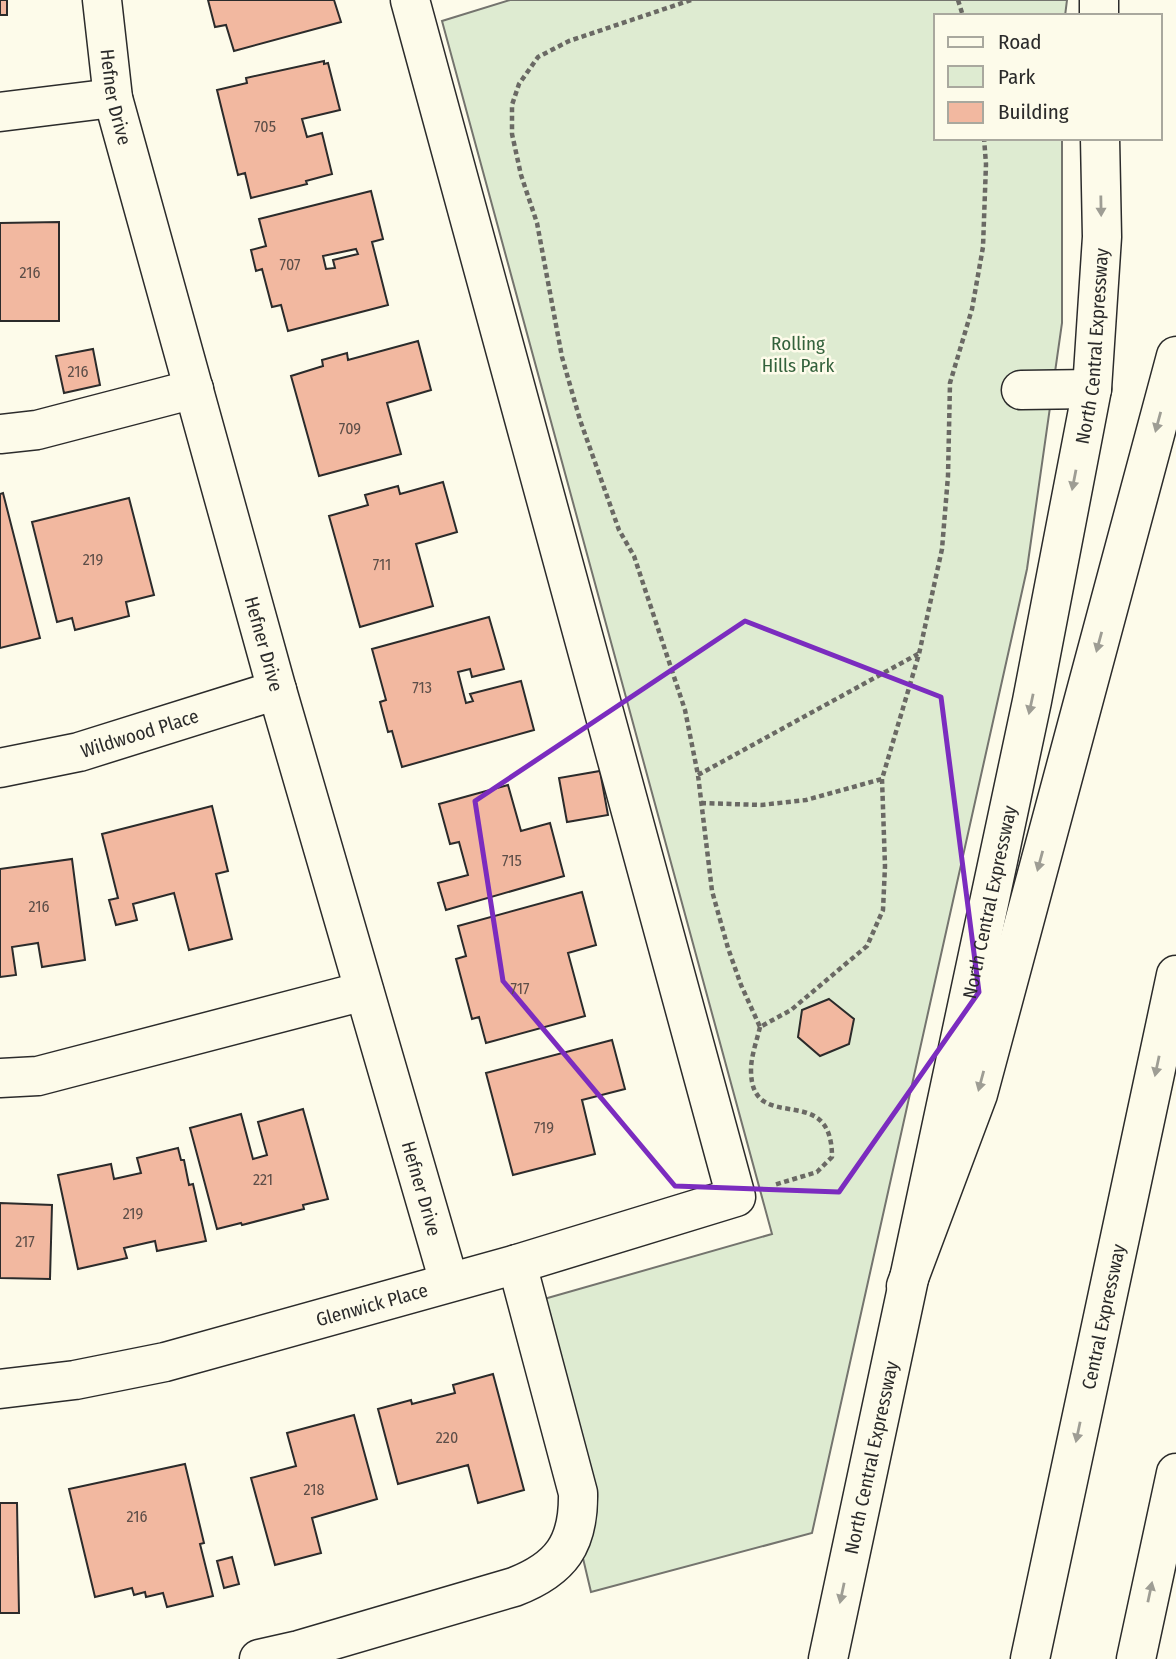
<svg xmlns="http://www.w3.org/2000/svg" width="1176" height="1659" font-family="'Fira Sans Condensed',sans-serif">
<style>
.green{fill:#deebd1;stroke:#74746e;stroke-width:2}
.building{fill:#f2b8a0;stroke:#2b2b2b;stroke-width:2;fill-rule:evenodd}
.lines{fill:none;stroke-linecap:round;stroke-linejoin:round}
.minor-casing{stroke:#2b2b2b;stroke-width:41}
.major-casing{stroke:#2b2b2b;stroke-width:41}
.highway-casing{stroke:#2b2b2b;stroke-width:41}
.path{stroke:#6a6964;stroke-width:4.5;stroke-dasharray:5 3.5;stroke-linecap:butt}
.minor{stroke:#fdfbea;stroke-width:38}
.major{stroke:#fdfbea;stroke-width:38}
.highway{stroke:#fdfbea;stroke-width:38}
.oneway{fill:#9e9d94}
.marked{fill:none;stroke:#7b2cbf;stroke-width:5;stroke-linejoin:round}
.labels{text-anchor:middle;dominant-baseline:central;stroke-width:5;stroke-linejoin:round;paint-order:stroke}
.number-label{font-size:16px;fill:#5d4e48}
.street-label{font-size:19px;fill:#2b2b2b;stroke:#fdfbea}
.park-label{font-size:19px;fill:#34623c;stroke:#fdfbea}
</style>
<rect width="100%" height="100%" fill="#fdfbea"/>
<!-- green -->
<path class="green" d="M 510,0 L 1067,0 L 1065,16 L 936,16 L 936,138 L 1062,138 L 1062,323 L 1027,569 L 812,1533 L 591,1592 L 523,1305 L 772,1234 L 442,21 Z"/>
<!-- building -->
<path class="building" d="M 0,0 L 7,0 L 7,15 L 0,15 Z
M 208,0 L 334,0 L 341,22 L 234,51 L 226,25 L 215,27 Z
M 324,61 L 324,64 L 328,63 L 340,110 L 302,119 L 307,137 L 322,133 L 332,174 L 306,181 L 307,184 L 251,198 L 245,173 L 238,175 L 217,90 L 247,83 L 246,78 Z
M 371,191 L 383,239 L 372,242 L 388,305 L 288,331 L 281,305 L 272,307 L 262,269 L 256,271 L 251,250 L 266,246 L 259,219 ZM 356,249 L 358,254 L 333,260 L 335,268 L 326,269 L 323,256 Z
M 59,222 L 59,321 L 0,321 L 0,223 Z
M 418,341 L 431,390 L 387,403 L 401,454 L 319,476 L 291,376 L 323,366 L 322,360 L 347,353 L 348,360 Z
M 93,349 L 100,385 L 64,393 L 56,356 Z
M 443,482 L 457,532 L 416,544 L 433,606 L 360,627 L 329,516 L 368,505 L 365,495 L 398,486 L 400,494 Z
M 3,493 L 40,638 L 0,648 L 0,494 Z
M 129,498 L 154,595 L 126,602 L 129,616 L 75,630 L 72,618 L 57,622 L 32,522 Z
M 489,617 L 504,669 L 472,677 L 470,669 L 458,672 L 466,703 L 473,701 L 470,694 L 521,681 L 534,730 L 402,767 L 392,731 L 388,732 L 380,702 L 386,700 L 372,649 Z
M 600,771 L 608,815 L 567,822 L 559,778 Z
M 508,785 L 521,831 L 550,823 L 564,876 L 446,910 L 438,883 L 468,875 L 459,842 L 450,844 L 439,804 Z
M 212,806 L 228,871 L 216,874 L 232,939 L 189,950 L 174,893 L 133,904 L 137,920 L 116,925 L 109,900 L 118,898 L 102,834 Z
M 72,859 L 85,960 L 42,967 L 38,943 L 12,947 L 16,975 L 0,977 L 0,869 Z
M 582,892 L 596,945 L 568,953 L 585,1016 L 486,1043 L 479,1017 L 472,1019 L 456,959 L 466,956 L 458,926 Z
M 829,999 L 854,1019 L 849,1044 L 820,1056 L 798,1037 L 802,1010 Z
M 612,1040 L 625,1089 L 582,1100 L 595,1154 L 513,1175 L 486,1073 Z
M 303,1109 L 328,1199 L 303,1205 L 304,1209 L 242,1225 L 241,1223 L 217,1229 L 190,1128 L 241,1114 L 253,1159 L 267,1155 L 258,1122 Z
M 178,1148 L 181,1160 L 184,1160 L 189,1185 L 193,1184 L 206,1241 L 157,1251 L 155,1241 L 124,1248 L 127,1258 L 78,1269 L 58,1175 L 111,1164 L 114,1179 L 141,1173 L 137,1158 Z
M 0,1203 L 52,1205 L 50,1279 L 0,1278 Z
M 493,1374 L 524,1490 L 478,1503 L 468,1465 L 398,1484 L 378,1409 L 411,1400 L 412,1404 L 455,1393 L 453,1385 Z
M 354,1415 L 377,1499 L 312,1518 L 321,1553 L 275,1565 L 251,1478 L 296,1466 L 287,1433 Z
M 185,1464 L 204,1543 L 200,1544 L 213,1596 L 167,1607 L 163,1593 L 146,1597 L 145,1592 L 134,1595 L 132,1588 L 95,1597 L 69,1489 Z
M 0,1503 L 17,1503 L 19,1613 L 0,1613 Z
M 232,1557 L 239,1584 L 224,1588 L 217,1561 Z"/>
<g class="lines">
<defs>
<g id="minor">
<path id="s1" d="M 102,0 L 113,98 L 277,690 L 449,1282"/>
<path d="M 0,112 L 113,98"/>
<path d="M 1021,390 L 1092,389"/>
<path d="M 0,434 L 37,430 L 194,389"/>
<path id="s2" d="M 0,768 L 79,752 L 277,690"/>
<path d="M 0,1078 L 38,1076 L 364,991"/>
<path id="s3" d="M 0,1389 L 75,1380 L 165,1362 L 517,1264 L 736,1197 L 410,0"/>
<path d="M 259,1659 L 299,1650 L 514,1587 C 561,1569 579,1544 578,1493 L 517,1264"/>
</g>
<g id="major">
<path d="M 1099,0 L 1099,16"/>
<path id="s4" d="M 828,1659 L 1032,701 L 1092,389 L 1102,237 L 1100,138"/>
</g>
<g id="highway">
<path d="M 906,1286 L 978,1094 L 1176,356"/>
<path id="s5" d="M 1030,1659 L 1176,975"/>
<path d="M 1136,1659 L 1176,1473"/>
</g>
</defs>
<!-- minor casing -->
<use href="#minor" class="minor-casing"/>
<!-- major casing -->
<use href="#major" class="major-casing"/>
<!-- highway casing -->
<use href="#highway" class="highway-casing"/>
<!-- path -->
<path class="path" d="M 691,0 L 569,41 L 538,57 L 519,84 L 512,105 L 512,134 L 521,175 L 537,223 L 562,357 L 580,420 L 619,530 L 634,556 L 685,710 L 698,775 L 712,891 L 728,948 L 741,985 L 760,1027 L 791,1010 L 867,946 L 883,910 L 885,866 L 882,779 L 919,654 L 942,549 L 948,476 L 950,383 L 972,309 L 983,247 L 986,164 L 984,138
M 958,0 L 963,16
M 698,775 L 918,654
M 701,803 L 761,805 L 806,800 L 882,779
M 760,1027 C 757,1040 751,1056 751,1070 C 751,1138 832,1078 832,1157 L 817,1172 L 774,1185"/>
<!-- minor -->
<use href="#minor" class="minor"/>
<!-- major -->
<use href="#major" class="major"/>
<!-- highway -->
<use href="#highway" class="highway"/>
</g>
<!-- one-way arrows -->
<defs><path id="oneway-solid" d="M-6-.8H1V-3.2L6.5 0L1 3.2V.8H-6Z" transform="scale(1.75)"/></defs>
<g class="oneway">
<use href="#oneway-solid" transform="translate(1101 206) rotate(89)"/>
<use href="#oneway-solid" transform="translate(1158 422) rotate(105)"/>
<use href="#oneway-solid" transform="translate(1074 480) rotate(101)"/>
<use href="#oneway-solid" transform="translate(1099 642) rotate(105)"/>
<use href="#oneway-solid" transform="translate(1031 704) rotate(102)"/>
<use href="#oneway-solid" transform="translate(1040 861) rotate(105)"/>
<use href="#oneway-solid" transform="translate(1157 1066) rotate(102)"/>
<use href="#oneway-solid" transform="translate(981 1081) rotate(105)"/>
<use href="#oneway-solid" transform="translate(1078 1432) rotate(102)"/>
<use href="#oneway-solid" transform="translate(1150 1592) rotate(-78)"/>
<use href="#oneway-solid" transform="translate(842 1593) rotate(102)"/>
</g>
<!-- marked area -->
<path class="marked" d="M 745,621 L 941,697 L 979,992 L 839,1192 L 675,1186 L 503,981 L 475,801 Z"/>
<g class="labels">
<!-- number labels -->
<g class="number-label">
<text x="265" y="126">705</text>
<text x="290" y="264">707</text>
<text x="30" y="272">216</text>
<text x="78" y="371">216</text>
<text x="350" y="428">709</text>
<text x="93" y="559">219</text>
<text x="382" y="564">711</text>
<text x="422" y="687">713</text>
<text x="512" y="860">715</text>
<text x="39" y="906">216</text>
<text x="520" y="988">717</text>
<text x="544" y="1127">719</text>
<text x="263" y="1179">221</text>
<text x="133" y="1213">219</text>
<text x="25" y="1241">217</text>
<text x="447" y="1437">220</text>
<text x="314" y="1489">218</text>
<text x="137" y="1516">216</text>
</g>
<!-- street labels -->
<g class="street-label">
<text stroke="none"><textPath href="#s1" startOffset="98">Hefner Drive</textPath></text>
<text stroke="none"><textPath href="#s4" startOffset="1340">North Central Expressway</textPath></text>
<text stroke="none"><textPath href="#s1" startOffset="665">Hefner Drive</textPath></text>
<text stroke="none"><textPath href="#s2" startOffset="144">Wildwood Place</textPath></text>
<text stroke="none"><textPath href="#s4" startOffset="774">North Central Expressway</textPath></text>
<text stroke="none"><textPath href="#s1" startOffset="1232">Hefner Drive</textPath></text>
<text stroke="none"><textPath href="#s3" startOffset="382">Glenwick Place</textPath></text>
<text stroke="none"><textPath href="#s5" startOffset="350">Central Expressway</textPath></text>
<text stroke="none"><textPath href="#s4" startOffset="206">North Central Expressway</textPath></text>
</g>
<!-- park labels -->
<g class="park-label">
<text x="798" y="343">Rolling<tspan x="798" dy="22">Hills Park</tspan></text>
</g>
</g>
<!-- legend -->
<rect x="934" y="14" width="228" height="126" fill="#fdfbea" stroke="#a9a89e" stroke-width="2"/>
<rect x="948" y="37" width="35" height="10" fill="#fdfbea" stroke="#a9a89e" stroke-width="2"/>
<text x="998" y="49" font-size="21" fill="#2b2b2b">Road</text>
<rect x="948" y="66" width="35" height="21" fill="#deebd1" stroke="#a9a89e" stroke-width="2"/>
<text x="998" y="84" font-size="21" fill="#2b2b2b">Park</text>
<rect x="948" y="102" width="35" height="21" fill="#f2b8a0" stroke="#a9a89e" stroke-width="2"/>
<text x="998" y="119" font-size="21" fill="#2b2b2b">Building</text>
</svg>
